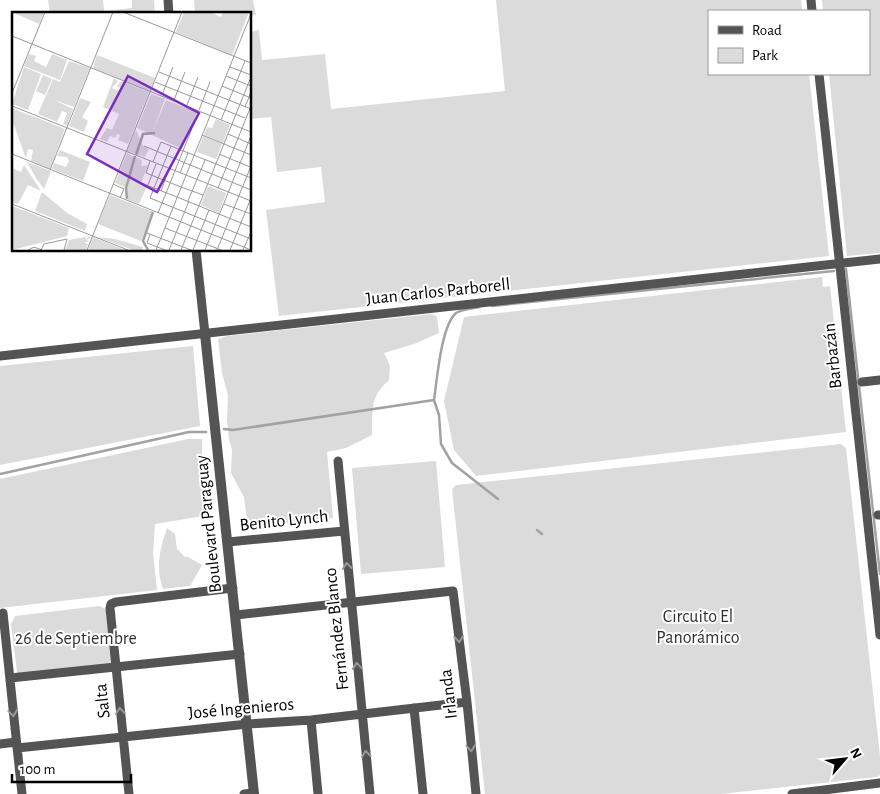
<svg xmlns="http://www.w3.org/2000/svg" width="880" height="794" font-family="'Alegreya Sans',sans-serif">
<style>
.green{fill:#dbdbdb}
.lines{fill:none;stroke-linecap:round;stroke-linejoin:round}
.stream{stroke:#a2a2a2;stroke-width:2.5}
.minor{stroke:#545454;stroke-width:9}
.tertiary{stroke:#545454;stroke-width:10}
.oneway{stroke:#989898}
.labels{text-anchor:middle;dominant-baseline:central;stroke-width:4;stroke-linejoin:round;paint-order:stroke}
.street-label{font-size:18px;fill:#000;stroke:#fff}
.park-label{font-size:18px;fill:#323232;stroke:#fff}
.inset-river{fill:none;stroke:#a2a2a2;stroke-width:2.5}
.inset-road{fill:none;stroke:#999;stroke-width:1}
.view{fill:#7b2cbf;fill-opacity:0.15;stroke:#7b2cbf;stroke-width:2.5}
.inset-edge{fill:none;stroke:#000;stroke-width:2.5}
</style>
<rect width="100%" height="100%" fill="#fff"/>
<!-- green -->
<path class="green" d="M 48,0 L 103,0 L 104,11 L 132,8 L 132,0 L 154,0 L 155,14 L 50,14 Z
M 194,0 L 253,0 L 256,15 L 250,16 L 250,14 L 195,14 Z
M 496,0 L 801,0 L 802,11 L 709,11 L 709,74 L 809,74 L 829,256 L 279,316 L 266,210 L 325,202 L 321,167 L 277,172 L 271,117 L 250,119 L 250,32 L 259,30 L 262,60 L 325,54 L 331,109 L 505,91 Z
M 822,0 L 880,0 L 880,253 L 847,256 L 829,74 L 869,74 L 869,11 L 823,11 Z
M 822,277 L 823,287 L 830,286 L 846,432 L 476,476 L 454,450 L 444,401 L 464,317 Z
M 432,314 L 437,317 L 439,333 L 414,344 L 384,353 L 390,366 L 389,380 C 369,398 373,409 372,435 L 346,448 L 327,452 L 333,518 L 248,528 L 244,497 L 231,473 L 232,450 L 229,439 L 227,420 L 228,395 L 222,373 L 218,339 L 227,336 Z
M 193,346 L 200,426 L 0,465 L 0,366 Z
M 188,439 L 202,439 L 202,464 L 209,515 L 155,524 L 153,553 L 157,590 L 0,608 L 0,479 Z
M 841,444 L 846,448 L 880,756 L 880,775 L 877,777 L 721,794 L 485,794 L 452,489 L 456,485 Z
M 436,461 L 445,567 L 361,574 L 352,468 Z
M 167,528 L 175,534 L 177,549 L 185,557 L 188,557 L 202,565 L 190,586 L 163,589 C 155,567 160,549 167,528 Z
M 99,606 L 106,609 L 112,662 L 110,665 L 18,674 L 17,672 L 11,624 L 15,616 Z"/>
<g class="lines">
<!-- stream -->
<path class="stream" d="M 846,269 L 880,574
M 492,306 L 834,271
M 434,400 C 437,380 441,326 456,313 C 462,309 472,309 479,307
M 224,429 L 233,430 L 434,400 L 439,415 L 441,444 L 452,463 L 498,499
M 0,474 L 189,432 L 206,432
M 537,530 L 542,534"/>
<!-- minor -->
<path class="minor" d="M 168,0 L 169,14
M 811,0 L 812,11
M 819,74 L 880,635
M 196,250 L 205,334
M 0,356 L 880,259
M 862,382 L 880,380
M 338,461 L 370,794
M 878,515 L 880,515
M 228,542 L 344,531
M 3,613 L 22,794
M 236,615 L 453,591 L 467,702 L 476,794
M 10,678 L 240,654
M 414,708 L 423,794
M 311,720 L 318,794
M 0,744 L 16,742
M 17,748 L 248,724 L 311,720 L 467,702
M 129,794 L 110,608 L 111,604 L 116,602 L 233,588
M 244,794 L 254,793
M 792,794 L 880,783"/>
<!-- tertiary -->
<path class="tertiary" d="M 205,334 L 254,794"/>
</g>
<!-- one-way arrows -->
<defs><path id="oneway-chevron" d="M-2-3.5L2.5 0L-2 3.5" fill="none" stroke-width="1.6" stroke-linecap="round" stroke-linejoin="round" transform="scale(1.25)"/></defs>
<g class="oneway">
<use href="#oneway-chevron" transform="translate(347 566) rotate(-96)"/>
<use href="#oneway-chevron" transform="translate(459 639) rotate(83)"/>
<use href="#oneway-chevron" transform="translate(357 666) rotate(-95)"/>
<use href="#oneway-chevron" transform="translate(120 711) rotate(-96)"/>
<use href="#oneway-chevron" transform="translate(13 713) rotate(84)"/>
<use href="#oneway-chevron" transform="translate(471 748) rotate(85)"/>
<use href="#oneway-chevron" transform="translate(366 754) rotate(-96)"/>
</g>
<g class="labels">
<!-- street labels -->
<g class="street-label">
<text transform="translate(438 292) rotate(-6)">Juan Carlos Parborell</text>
<text transform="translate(833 356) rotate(-96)">Barbazán</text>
<text transform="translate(284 521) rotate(-6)">Benito Lynch</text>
<text transform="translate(209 524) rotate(-96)">Boulevard Paraguay</text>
<text transform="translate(337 629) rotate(-96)">Fernández Blanco</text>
<text transform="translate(449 694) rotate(-97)">Irlanda</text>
<text transform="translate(103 701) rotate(-96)">Salta</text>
<text transform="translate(241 709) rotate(-5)">José Ingenieros</text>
</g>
<!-- park labels -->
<g class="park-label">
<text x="698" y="617">Circuito El<tspan x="698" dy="21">Panorámico</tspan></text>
<text x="76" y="639">26 de Septiembre</text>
</g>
</g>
<!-- overview -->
<g transform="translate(12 12)">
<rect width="239" height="239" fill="#fff"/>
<path d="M 0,0 L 32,0 L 27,12 ZM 172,0 L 198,0 L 209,5 L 211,0 L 237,0 L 220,43 L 164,20 ZM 17,42 L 24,44 L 22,49 L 34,55 L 40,42 L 55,48 L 48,68 L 12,54 ZM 85,43 L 143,66 L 138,79 L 81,56 ZM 57,49 L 78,56 L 62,95 L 42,88 L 61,97 L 55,114 L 51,112 L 55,101 L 50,99 L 45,110 L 26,102 L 41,67 L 48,70 ZM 12,55 L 29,62 L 16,98 L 0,92 ZM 31,63 L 40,67 L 33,83 L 24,79 ZM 102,66 L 106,69 L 100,76 L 108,79 L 109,76 L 105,74 L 109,69 L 137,80 L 116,132 L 106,128 L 108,123 L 105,122 L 103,126 L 98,124 L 95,130 L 88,127 L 95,116 L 100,118 L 107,102 L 91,95 ZM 139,82 L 153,87 L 140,121 L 154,88 L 185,100 L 170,137 L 125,116 ZM 68,86 L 79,90 L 70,105 L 76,109 L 72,120 L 57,114 ZM 0,96 L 53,117 L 38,157 L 19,149 L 21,138 L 16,137 L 14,147 L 0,107 ZM 204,107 L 218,113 L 211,131 L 192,123 L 195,115 L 200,116 ZM 124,118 L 131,134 L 137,137 L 133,145 L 115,139 ZM 191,124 L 210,132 L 204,147 L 185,140 ZM 48,138 L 78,150 L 71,169 L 40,157 L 42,151 L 54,155 L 57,149 L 55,145 L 45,144 ZM 115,141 L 122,145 L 113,175 L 103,171 ZM 123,145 L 130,148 L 129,153 L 131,154 L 136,153 L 129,171 L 135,174 L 127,192 L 116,188 L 114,177 ZM 15,150 L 39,159 L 32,177 L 24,166 ZM 12,153 L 29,179 L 16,173 L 6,192 L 0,190 L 0,156 L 9,160 ZM 196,174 L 214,181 L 207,201 L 189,193 ZM 30,180 L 55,201 L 75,212 L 73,219 L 23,199 ZM 98,183 L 141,200 L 129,229 L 86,212 ZM 0,194 L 57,216 L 55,224 L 0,238 ZM 77,224 L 79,225 L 75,228 L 77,230 L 72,230 L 76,232 L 74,238 L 53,238 L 57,228 L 74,225 L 74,228 ZM 81,225 L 113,238 L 76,238 ZM 85,225 L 103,227 L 131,235 L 130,238 L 121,238 Z" fill="#dbdbdb"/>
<path class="inset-river" d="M 124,143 L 131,122 L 143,121M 115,187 L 114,176 L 123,144M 136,238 L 131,229 L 141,200"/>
<path class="inset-road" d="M 111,0 L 239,51M 0,24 L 239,120M 218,55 L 239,63M 147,60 L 239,97M 214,64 L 239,74M 143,70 L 233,106M 210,74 L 239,86M 0,81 L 33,0M 150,83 L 161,55M 162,88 L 173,60M 175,93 L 186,65M 0,94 L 174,163M 233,95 L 239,80M 187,98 L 198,70M 209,108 L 233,49M 216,122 L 239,132M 190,123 L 239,143M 132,134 L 239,178M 0,142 L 239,238M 207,142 L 238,155M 138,149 L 134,161 L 169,175M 141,150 L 149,130 L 239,166M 38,158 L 101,0M 168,161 L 176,141M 174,163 L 239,189M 129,171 L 165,185M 101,172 L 112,177 L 108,186M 136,173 L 144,152M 169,175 L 191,183M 142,176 L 138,186 L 239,227M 142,176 L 159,134M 206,176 L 239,94M 149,179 L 157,157M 165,185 L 239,215M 176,189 L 193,148M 0,192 L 116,238M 212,192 L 239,202M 146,201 L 187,99M 153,216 L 209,238M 135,221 L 179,238M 138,222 L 135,231 L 153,238M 16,238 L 22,235 L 30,238M 29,238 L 32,232 L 55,227 L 52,238M 75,238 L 170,0M 144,238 L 239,2M 157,238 L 177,189M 169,238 L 239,65M 181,238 L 197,198M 193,238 L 239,124M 205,238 L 239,154M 218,238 L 239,186M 231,238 L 239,220"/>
<path class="view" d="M 116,64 L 187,101 L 145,180 L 75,142 Z"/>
<rect width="239" height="239" class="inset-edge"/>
</g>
<!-- legend -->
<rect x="708" y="10" width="162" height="65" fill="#ffffff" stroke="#999999"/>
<rect x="718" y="26" width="25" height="8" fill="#545454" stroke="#999999"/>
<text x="752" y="35" font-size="15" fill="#000000">Road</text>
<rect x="718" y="48" width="25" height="15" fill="#dbdbdb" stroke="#999999"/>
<text x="752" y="60" font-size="15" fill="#000000">Park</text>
<!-- north arrow -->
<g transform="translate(845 759) rotate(62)" stroke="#ffffff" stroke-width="4" paint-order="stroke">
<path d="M0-4L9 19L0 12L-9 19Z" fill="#000000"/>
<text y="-8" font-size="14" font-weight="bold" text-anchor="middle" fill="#000000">N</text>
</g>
<!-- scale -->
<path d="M12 774v8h119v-8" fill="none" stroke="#000000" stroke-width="2.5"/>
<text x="20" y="774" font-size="15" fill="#000000" stroke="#ffffff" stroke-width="4" paint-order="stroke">100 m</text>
</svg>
